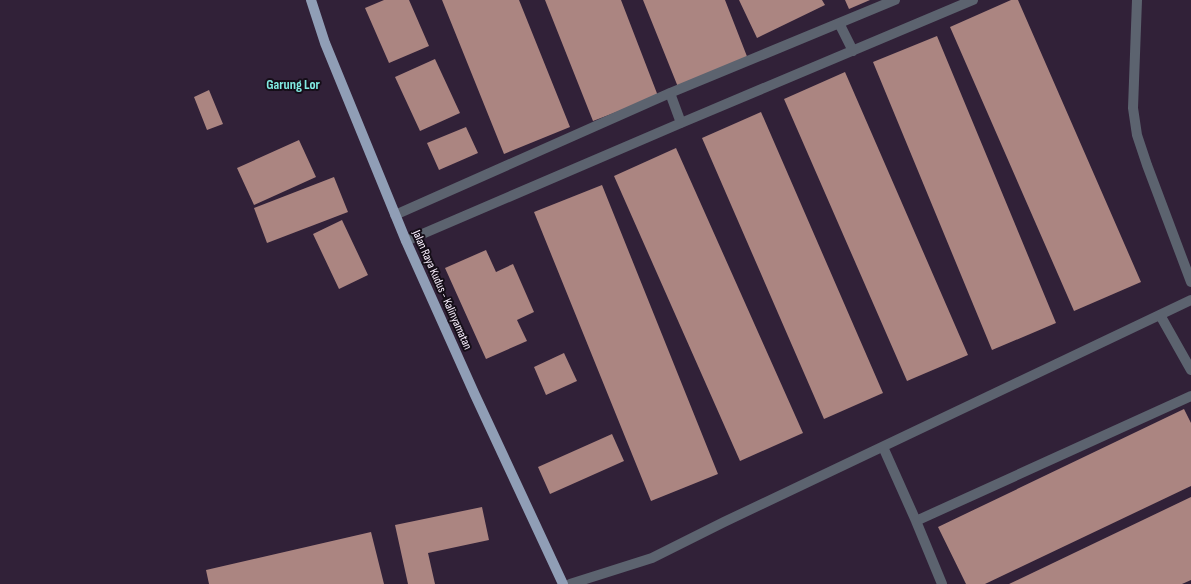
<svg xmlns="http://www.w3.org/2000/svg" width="1191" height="584" font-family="'Sofia Sans Condensed',sans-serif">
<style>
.building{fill:#ab8581}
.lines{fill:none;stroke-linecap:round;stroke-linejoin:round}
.minor{stroke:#5c636f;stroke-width:10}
.major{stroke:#909eb6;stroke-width:10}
.labels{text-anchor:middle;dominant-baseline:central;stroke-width:4;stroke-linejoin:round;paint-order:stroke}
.street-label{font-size:12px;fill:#f9effe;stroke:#150e18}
.quarter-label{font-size:14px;font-weight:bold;fill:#81ece3;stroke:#150e18}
</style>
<rect width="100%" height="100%" fill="#312138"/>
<!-- building -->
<path class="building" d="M 384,0 L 409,0 L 429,46 L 389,63 L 365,8 Z
M 442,0 L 519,0 L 570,127 L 504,154 Z
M 545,0 L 621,0 L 658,96 L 593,121 Z
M 643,0 L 725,0 L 748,59 L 678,87 Z
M 739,0 L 822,0 L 825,5 L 757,38 Z
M 845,0 L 870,0 L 849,9 Z
M 1011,0 L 1018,0 L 1141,282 L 1074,311 L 950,27 Z
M 937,36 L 1056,323 L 992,350 L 873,62 Z
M 435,59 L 460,113 L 420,131 L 395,77 Z
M 845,72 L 968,355 L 907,381 L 784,99 Z
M 209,90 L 223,124 L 207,130 L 194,97 Z
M 761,112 L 883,393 L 824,419 L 702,138 Z
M 466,127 L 478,153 L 439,170 L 427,143 Z
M 299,140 L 316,177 L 254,205 L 237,168 Z
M 676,148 L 803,433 L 740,461 L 614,176 Z
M 334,177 L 348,212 L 267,243 L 254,208 Z
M 602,185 L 718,474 L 651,501 L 534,212 Z
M 342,220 L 368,275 L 339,289 L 313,234 Z
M 486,250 L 496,272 L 513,264 L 534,312 L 517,320 L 527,341 L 486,359 L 445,268 Z
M 564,353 L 577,381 L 546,395 L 534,367 Z
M 1184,409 L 1191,423 L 1191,486 L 985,584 L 966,584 L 938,527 Z
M 612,434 L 624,461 L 550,494 L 538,467 Z
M 1191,497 L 1191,580 L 1182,584 L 1009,584 Z
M 482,507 L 489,540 L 428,553 L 435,584 L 408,584 L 395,525 Z
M 371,532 L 384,584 L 209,584 L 206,570 Z"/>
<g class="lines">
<!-- minor -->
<path class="minor" d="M 1137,0 L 1133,108 L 1137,135 L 1147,165 L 1191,282
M 839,23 L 853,51
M 670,93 L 681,123
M 395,215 L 670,93 L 895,0
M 406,241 L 681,123 L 973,0
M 1160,315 L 1191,370
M 883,447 L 916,521 L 942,584
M 916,521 L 1191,396
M 570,584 L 652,558 L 724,522 L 1191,300"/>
<!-- major -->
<path class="major" d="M 311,0 L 325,43 L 406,241 L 475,395 L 563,584"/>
</g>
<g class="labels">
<!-- street labels -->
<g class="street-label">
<text transform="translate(442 290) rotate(66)">Jalan Raya Kudus - Kalinyamatan</text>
</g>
<!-- quarter labels -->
<g class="quarter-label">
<text x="293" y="84">Garung Lor</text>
</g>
</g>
</svg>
